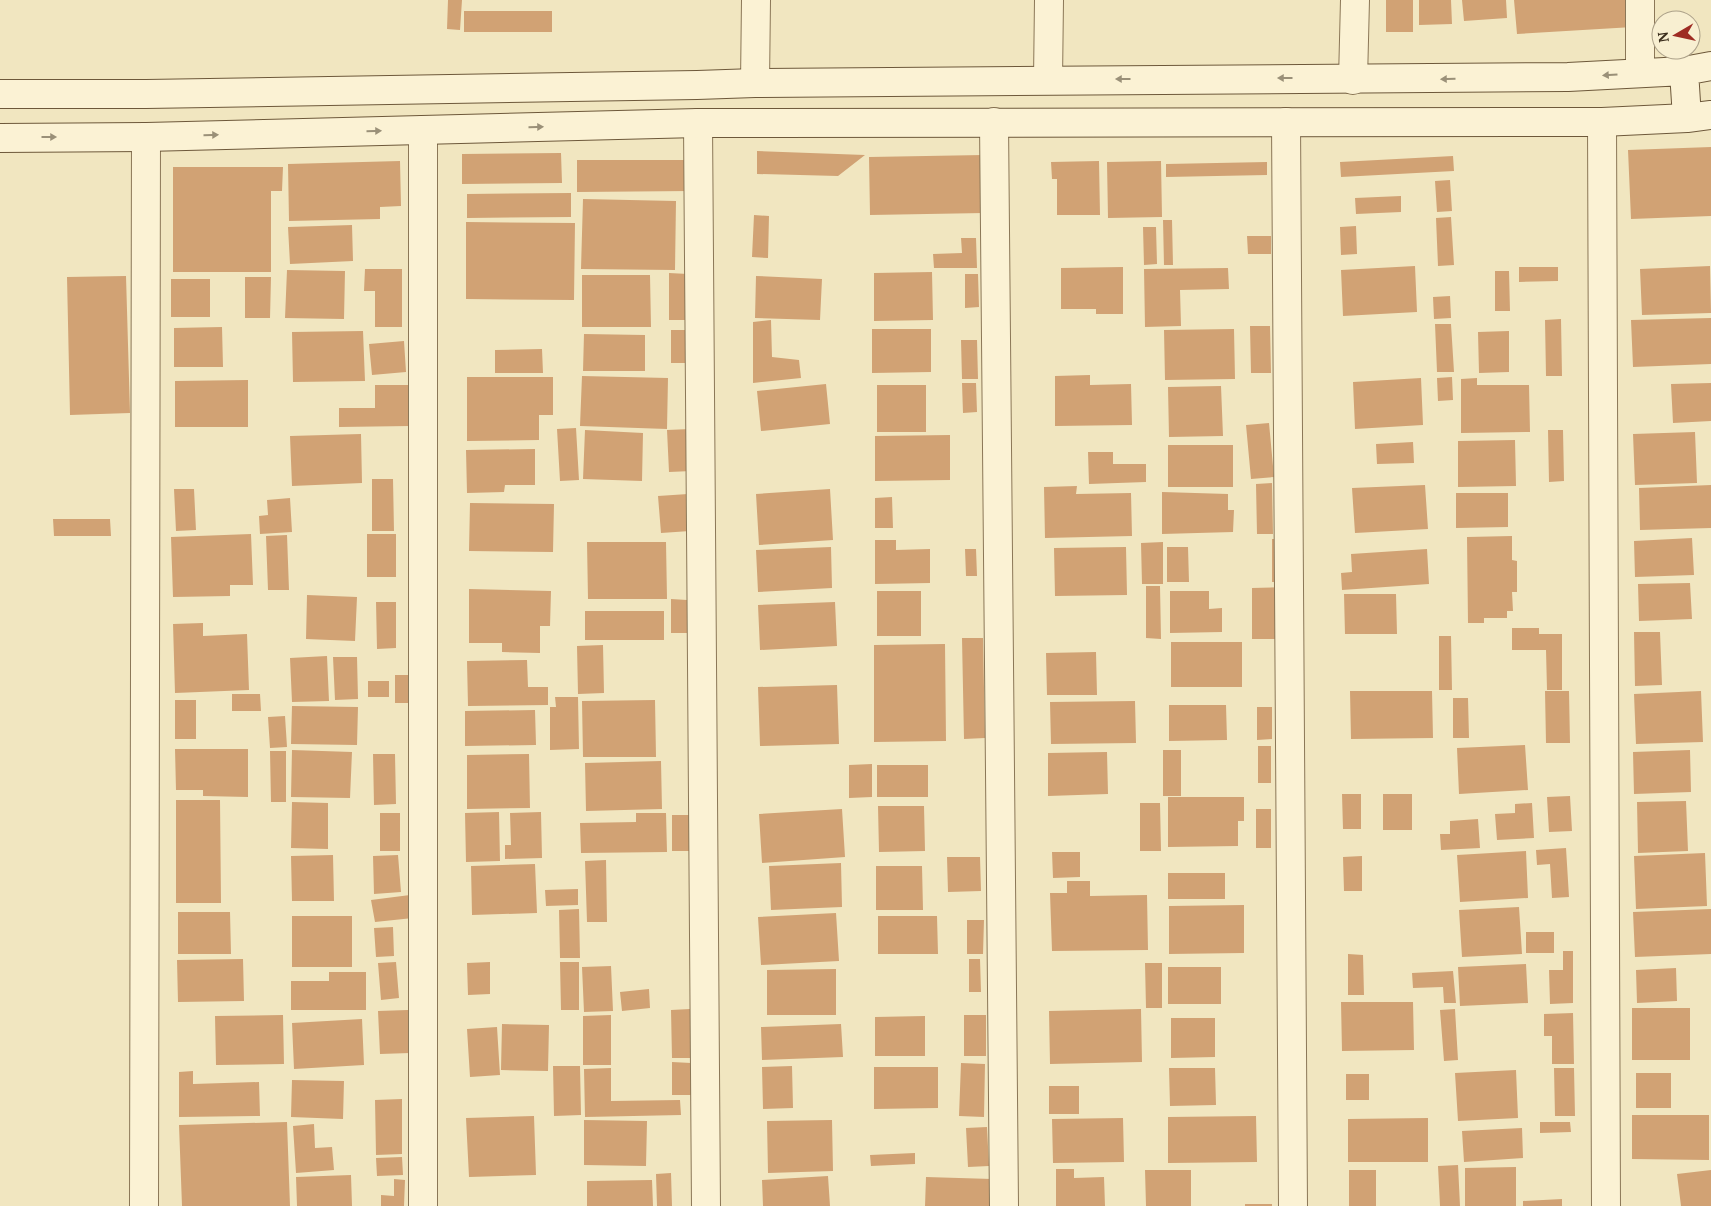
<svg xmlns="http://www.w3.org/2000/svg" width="1711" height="1206" font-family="'PT Serif',serif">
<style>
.building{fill:#d1a274}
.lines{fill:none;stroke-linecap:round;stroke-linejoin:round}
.street-casing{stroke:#8b7757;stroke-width:30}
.secondary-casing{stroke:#6d583a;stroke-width:30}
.street{stroke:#fbf2d4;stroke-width:28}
.secondary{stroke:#fbf2d4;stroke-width:28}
.oneway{fill:#9a9078}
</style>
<rect width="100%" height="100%" fill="#f1e6c0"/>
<!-- building -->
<path class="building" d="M 448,0 L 462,0 L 460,30 L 447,29 Z
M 1386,0 L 1413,0 L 1413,32 L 1386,32 Z
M 1419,0 L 1451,0 L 1452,24 L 1419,25 Z
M 1462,0 L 1506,0 L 1507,18 L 1464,21 Z
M 1514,0 L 1632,0 L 1633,27 L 1517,34 Z
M 464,11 L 552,11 L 552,32 L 464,32 Z
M 1711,147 L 1711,216 L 1631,219 L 1628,150 Z
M 757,151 L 865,155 L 838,176 L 757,174 Z
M 561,153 L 562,183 L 462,184 L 462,154 Z
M 983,155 L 984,213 L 870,215 L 869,157 Z
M 1453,156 L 1454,171 L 1341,177 L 1340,162 Z
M 577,160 L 691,160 L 691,191 L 577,192 Z
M 400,161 L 401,206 L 380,207 L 380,219 L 289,221 L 288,164 Z
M 1099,161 L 1100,215 L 1057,215 L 1057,179 L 1052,179 L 1051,162 Z
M 1161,161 L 1162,217 L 1108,218 L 1107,162 Z
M 1267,162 L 1267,175 L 1166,177 L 1166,164 Z
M 173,167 L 283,167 L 282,191 L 271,191 L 271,272 L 173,272 Z
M 1450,180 L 1452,211 L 1437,212 L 1435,181 Z
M 571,193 L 571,217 L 467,218 L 467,194 Z
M 1401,196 L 1401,212 L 1356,214 L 1355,198 Z
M 583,199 L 676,201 L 675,270 L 581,269 Z
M 754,215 L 769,216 L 768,258 L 752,257 Z
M 1451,217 L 1454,265 L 1438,266 L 1436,218 Z
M 1163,220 L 1172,220 L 1173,265 L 1164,265 Z
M 466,222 L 575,223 L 574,300 L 466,299 Z
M 352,225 L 353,261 L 290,264 L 288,227 Z
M 1356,226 L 1357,254 L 1341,255 L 1340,227 Z
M 1143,227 L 1156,227 L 1157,264 L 1144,265 Z
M 1247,236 L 1271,236 L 1271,254 L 1248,254 Z
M 961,238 L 976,238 L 977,268 L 934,268 L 933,254 L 962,253 Z
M 1415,266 L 1417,312 L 1343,316 L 1341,270 Z
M 1710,266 L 1711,313 L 1642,315 L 1640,269 Z
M 1123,267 L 1123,314 L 1096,314 L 1096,309 L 1061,309 L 1061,268 Z
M 1519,267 L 1558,267 L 1558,281 L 1519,282 Z
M 1228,268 L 1229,289 L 1180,290 L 1181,326 L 1145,327 L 1144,269 Z
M 365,269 L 402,269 L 402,327 L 375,327 L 375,291 L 364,291 Z
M 287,270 L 345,271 L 344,319 L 285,318 Z
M 1495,271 L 1509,271 L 1510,311 L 1495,311 Z
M 932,272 L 933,320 L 874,321 L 874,273 Z
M 669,273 L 688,274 L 688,320 L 669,320 Z
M 965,274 L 978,274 L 979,307 L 965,308 Z
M 582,275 L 650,275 L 651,327 L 582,327 Z
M 126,276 L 130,413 L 70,415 L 67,277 Z
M 756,276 L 822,279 L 820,320 L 755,318 Z
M 245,277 L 271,277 L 270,318 L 245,318 Z
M 171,279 L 210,279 L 210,317 L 171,317 Z
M 1450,296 L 1451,318 L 1434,319 L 1433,297 Z
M 1711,318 L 1711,364 L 1633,367 L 1631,320 Z
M 1561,319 L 1562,376 L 1546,376 L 1545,320 Z
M 771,320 L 772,357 L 799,360 L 801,378 L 753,383 L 753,322 Z
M 1435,324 L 1451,324 L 1454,372 L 1437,372 Z
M 1250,326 L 1270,326 L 1271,373 L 1251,373 Z
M 222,327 L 223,367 L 174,367 L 174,328 Z
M 872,329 L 931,329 L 931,372 L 872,373 Z
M 1234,329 L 1235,379 L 1165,380 L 1164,330 Z
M 671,330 L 689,330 L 689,363 L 671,363 Z
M 363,331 L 365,381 L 293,382 L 292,332 Z
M 1509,331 L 1509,372 L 1479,373 L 1478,332 Z
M 584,334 L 645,335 L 645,371 L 583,371 Z
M 961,340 L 977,340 L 978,379 L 962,379 Z
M 404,341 L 406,372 L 372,375 L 369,344 Z
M 542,349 L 543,373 L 495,373 L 495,350 Z
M 1090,375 L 1090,385 L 1131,384 L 1132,425 L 1055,426 L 1055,376 Z
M 582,376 L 668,378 L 667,429 L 580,426 Z
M 467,377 L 553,377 L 553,415 L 539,415 L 539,440 L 467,441 Z
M 1452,377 L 1453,400 L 1438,401 L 1437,378 Z
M 1421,378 L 1423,425 L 1355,429 L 1353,382 Z
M 1477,378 L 1477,385 L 1529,385 L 1530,432 L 1461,433 L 1461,379 Z
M 248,380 L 248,427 L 175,427 L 175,381 Z
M 962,383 L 976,383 L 977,412 L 963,413 Z
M 1711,383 L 1711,421 L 1673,423 L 1671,384 Z
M 826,384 L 830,424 L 761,431 L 757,391 Z
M 375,385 L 409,385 L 410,426 L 339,427 L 339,408 L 375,408 Z
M 877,385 L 926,385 L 926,432 L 877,432 Z
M 1221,386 L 1223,436 L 1169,437 L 1168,387 Z
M 1269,423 L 1274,477 L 1251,479 L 1246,425 Z
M 576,428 L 579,480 L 560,481 L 557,429 Z
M 690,429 L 692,471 L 669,472 L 667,430 Z
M 585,430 L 643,433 L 642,481 L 583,479 Z
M 1548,430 L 1563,430 L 1564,481 L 1549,482 Z
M 1695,432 L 1697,483 L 1635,485 L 1633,434 Z
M 361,434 L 362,483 L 292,486 L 290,436 Z
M 950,435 L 950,480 L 875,481 L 875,436 Z
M 1515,440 L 1516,486 L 1458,487 L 1458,441 Z
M 1413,442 L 1414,463 L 1377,464 L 1376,444 Z
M 1168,445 L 1233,445 L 1233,487 L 1168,487 Z
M 535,449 L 535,485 L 505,485 L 504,492 L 467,493 L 466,450 Z
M 1088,452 L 1113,452 L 1113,464 L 1146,464 L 1146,482 L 1089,484 Z
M 372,479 L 393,479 L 394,531 L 372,531 Z
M 1272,483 L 1273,534 L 1257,534 L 1256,484 Z
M 1425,485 L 1428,529 L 1355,533 L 1352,488 Z
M 1711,485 L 1711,528 L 1640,530 L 1639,488 Z
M 1077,486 L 1076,494 L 1131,493 L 1132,536 L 1045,538 L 1044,487 Z
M 174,489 L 194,489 L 196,530 L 176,531 Z
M 830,489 L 833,540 L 759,545 L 756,494 Z
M 1162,492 L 1228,494 L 1228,510 L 1234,510 L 1233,532 L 1162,534 Z
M 1456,493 L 1508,493 L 1508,527 L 1456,528 Z
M 688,494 L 690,531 L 661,533 L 658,496 Z
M 892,497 L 893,528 L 875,528 L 875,498 Z
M 290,498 L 292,532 L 260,534 L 259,516 L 268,515 L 267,500 Z
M 470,503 L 554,504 L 553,552 L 469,551 Z
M 53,519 L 110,519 L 111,536 L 54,536 Z
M 251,534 L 253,585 L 230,585 L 230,596 L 173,597 L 171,537 Z
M 367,534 L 396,534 L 396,577 L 367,577 Z
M 287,535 L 289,590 L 268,590 L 266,536 Z
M 1512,536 L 1512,560 L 1517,561 L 1517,592 L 1512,592 L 1513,611 L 1507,611 L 1507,618 L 1484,618 L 1484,623 L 1468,623 L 1467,537 Z
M 1692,538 L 1694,575 L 1635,577 L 1634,541 Z
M 1272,539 L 1283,539 L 1283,582 L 1272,582 Z
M 875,540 L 896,540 L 896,550 L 930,549 L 930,583 L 875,584 Z
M 587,542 L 666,542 L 667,599 L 588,599 Z
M 1163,542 L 1163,584 L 1142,584 L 1141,543 Z
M 831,547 L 832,588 L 758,592 L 756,550 Z
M 1126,547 L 1127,595 L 1055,596 L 1054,548 Z
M 1167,547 L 1188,547 L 1189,582 L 1167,582 Z
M 965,549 L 976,549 L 977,576 L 966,576 Z
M 1427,549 L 1429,584 L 1342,590 L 1341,573 L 1352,572 L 1351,554 Z
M 1690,583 L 1692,619 L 1639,621 L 1638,584 Z
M 1146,586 L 1160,586 L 1161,639 L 1146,638 Z
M 1285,587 L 1285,639 L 1252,639 L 1252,588 Z
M 469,589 L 551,591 L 550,626 L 540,626 L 540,653 L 502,652 L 502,643 L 469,643 Z
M 877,591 L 921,591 L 921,636 L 877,636 Z
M 1170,591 L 1209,591 L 1209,609 L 1222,608 L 1222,632 L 1170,633 Z
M 1344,594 L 1396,594 L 1397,634 L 1345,634 Z
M 307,595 L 357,597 L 355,641 L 306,639 Z
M 671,599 L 687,600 L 687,633 L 671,633 Z
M 376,602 L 396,602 L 396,648 L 377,649 Z
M 835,602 L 837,646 L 760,650 L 758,605 Z
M 585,611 L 664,611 L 664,640 L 585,640 Z
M 203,623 L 203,636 L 247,634 L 249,690 L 175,693 L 173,624 Z
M 1512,628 L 1539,628 L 1539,634 L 1562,634 L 1562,690 L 1547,690 L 1546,650 L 1512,650 Z
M 1634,632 L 1660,632 L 1662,685 L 1635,686 Z
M 1439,636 L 1451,636 L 1452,690 L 1439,690 Z
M 962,638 L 983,638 L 985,738 L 964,739 Z
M 1171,642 L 1242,642 L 1242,687 L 1171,687 Z
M 945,644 L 946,741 L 874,742 L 874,645 Z
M 603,645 L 604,693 L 578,694 L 577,646 Z
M 1096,652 L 1097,695 L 1047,695 L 1046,653 Z
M 327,656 L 329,701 L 292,702 L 290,658 Z
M 333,657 L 357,657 L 358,699 L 335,700 Z
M 527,660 L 528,687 L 548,687 L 548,705 L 468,706 L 467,661 Z
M 395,675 L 412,675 L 413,703 L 395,703 Z
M 368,681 L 389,681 L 389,697 L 368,697 Z
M 837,685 L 839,744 L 760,746 L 758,687 Z
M 1350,691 L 1432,691 L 1433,738 L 1351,739 Z
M 1545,691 L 1569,691 L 1570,743 L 1546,743 Z
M 1701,691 L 1703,742 L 1636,744 L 1634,694 Z
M 232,694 L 260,694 L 261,711 L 232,711 Z
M 555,697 L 578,697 L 579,749 L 550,750 L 550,707 L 556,707 Z
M 1453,698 L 1468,698 L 1469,738 L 1453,738 Z
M 175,700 L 196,700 L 196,739 L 175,739 Z
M 655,700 L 656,757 L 583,757 L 582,701 Z
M 1135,701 L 1136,743 L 1051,744 L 1050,702 Z
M 1169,705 L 1226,705 L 1227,740 L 1169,741 Z
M 292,706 L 358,707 L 357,745 L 291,744 Z
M 1257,707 L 1272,707 L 1272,739 L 1257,740 Z
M 535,710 L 536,745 L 465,746 L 465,711 Z
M 285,716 L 287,747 L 270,748 L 268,717 Z
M 1525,745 L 1528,790 L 1459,794 L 1457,748 Z
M 1258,746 L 1271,746 L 1271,783 L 1258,783 Z
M 175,749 L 248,749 L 248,797 L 203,796 L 203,790 L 176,790 Z
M 292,750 L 352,752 L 350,798 L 291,797 Z
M 1163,750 L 1181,750 L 1181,796 L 1163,796 Z
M 1690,750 L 1691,792 L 1634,794 L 1633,752 Z
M 270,751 L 286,751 L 286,802 L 271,802 Z
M 1107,752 L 1108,794 L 1048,796 L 1048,753 Z
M 373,754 L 395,754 L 396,804 L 374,805 Z
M 529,754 L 530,808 L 467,809 L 467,755 Z
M 661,761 L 662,809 L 586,811 L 585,763 Z
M 872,764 L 872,797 L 849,798 L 849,765 Z
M 877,765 L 928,765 L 928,797 L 877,797 Z
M 1342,794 L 1361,794 L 1361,829 L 1343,829 Z
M 1383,794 L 1412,794 L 1412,830 L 1383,830 Z
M 1570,796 L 1572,831 L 1549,832 L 1547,797 Z
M 1168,797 L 1244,797 L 1244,821 L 1238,821 L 1238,846 L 1168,847 Z
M 176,800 L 220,800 L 221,903 L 176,903 Z
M 1686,801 L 1688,851 L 1638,853 L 1637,802 Z
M 292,802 L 328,803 L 328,849 L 291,848 Z
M 1140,803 L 1160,803 L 1161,851 L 1140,851 Z
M 1532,803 L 1534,838 L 1497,840 L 1495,814 L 1515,813 L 1515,804 Z
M 878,806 L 924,806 L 925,851 L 879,852 Z
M 842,809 L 845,857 L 762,863 L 759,814 Z
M 1256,809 L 1271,809 L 1271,848 L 1256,848 Z
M 499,812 L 500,861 L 466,862 L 465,813 Z
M 541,812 L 542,858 L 505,859 L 505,845 L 511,845 L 510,813 Z
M 380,813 L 400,813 L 400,851 L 380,851 Z
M 636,813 L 666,813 L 667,852 L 581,853 L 580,823 L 636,822 Z
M 672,815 L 689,815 L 689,851 L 672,851 Z
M 1478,819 L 1480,848 L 1441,850 L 1440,834 L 1450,834 L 1450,821 Z
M 1566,848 L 1569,897 L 1552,898 L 1550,864 L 1537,865 L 1536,850 Z
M 1526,851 L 1528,898 L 1460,902 L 1457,855 Z
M 1052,852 L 1080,852 L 1080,877 L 1053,878 Z
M 1705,853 L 1707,906 L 1636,909 L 1634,856 Z
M 333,855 L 334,901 L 292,901 L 291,856 Z
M 398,855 L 401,892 L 374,894 L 373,856 Z
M 1362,856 L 1362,891 L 1344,891 L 1343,857 Z
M 947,857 L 980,857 L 981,891 L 948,892 Z
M 606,860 L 607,922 L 587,922 L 585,861 Z
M 841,863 L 842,907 L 771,910 L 769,866 Z
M 535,864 L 537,913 L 472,915 L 471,866 Z
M 876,866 L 922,866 L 923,910 L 876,910 Z
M 1168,873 L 1225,873 L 1225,899 L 1168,899 Z
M 1067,881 L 1090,881 L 1090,896 L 1147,895 L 1148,950 L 1052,951 L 1050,893 L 1067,893 Z
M 578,889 L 578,905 L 546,906 L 545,890 Z
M 410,895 L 413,918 L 375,922 L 371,900 Z
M 1244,905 L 1244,953 L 1169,954 L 1169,906 Z
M 1519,907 L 1522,954 L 1462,957 L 1459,910 Z
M 579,909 L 580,958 L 560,958 L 559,910 Z
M 1711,909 L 1711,954 L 1635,957 L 1633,912 Z
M 178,912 L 230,912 L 231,954 L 178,954 Z
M 836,913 L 839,961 L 761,965 L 758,917 Z
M 292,916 L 352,916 L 352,967 L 292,967 Z
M 878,916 L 937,916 L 938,954 L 878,954 Z
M 967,920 L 984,920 L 983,954 L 967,954 Z
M 393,927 L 394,956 L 376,957 L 374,928 Z
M 1526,932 L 1554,932 L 1554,953 L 1526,953 Z
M 1563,951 L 1573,951 L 1573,1003 L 1550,1004 L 1549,970 L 1563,970 Z
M 1348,954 L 1363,955 L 1364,995 L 1348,995 Z
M 243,959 L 244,1001 L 178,1002 L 177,960 Z
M 969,959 L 980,959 L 981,992 L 969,992 Z
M 396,962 L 399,998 L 381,1000 L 378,963 Z
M 490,962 L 490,994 L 468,995 L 467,963 Z
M 560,962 L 579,962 L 579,1010 L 561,1010 Z
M 1145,963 L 1162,963 L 1162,1008 L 1146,1008 Z
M 1526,964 L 1528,1003 L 1460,1006 L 1458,967 Z
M 611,966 L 613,1011 L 584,1012 L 582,967 Z
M 1168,967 L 1221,967 L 1221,1004 L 1168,1004 Z
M 1676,968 L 1677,1001 L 1637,1003 L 1636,970 Z
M 836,969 L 836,1015 L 767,1015 L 767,970 Z
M 1453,971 L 1456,1003 L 1444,1003 L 1443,987 L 1413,988 L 1412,973 Z
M 329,972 L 366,972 L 366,1010 L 291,1010 L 291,981 L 329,981 Z
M 649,989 L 650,1008 L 622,1011 L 620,992 Z
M 1341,1002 L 1413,1002 L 1414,1050 L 1342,1051 Z
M 1632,1008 L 1690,1008 L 1690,1060 L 1632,1060 Z
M 690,1009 L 690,1058 L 672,1058 L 671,1010 Z
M 1141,1009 L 1142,1062 L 1050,1064 L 1049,1011 Z
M 1455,1009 L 1458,1060 L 1444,1061 L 1440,1010 Z
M 408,1010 L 410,1053 L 380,1054 L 378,1011 Z
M 1573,1013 L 1574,1064 L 1552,1064 L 1552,1036 L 1544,1036 L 1544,1014 Z
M 283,1015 L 284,1064 L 216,1065 L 215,1016 Z
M 611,1015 L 611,1065 L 583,1065 L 583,1016 Z
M 964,1015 L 986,1015 L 986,1056 L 964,1056 Z
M 925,1016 L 925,1056 L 875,1056 L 875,1017 Z
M 1171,1018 L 1215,1018 L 1215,1057 L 1171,1058 Z
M 362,1019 L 364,1065 L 294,1069 L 292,1023 Z
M 502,1024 L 549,1025 L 548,1071 L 501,1070 Z
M 841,1024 L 843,1057 L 762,1060 L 761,1027 Z
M 497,1027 L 500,1075 L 470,1077 L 467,1029 Z
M 672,1062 L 691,1063 L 691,1095 L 672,1095 Z
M 961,1063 L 985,1064 L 984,1117 L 959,1116 Z
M 553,1066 L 580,1066 L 581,1115 L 554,1116 Z
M 792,1066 L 793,1108 L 763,1109 L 762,1067 Z
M 874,1067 L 938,1067 L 938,1108 L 874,1109 Z
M 611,1068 L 611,1101 L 680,1100 L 681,1115 L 585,1117 L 584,1069 Z
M 1169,1068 L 1215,1068 L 1216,1105 L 1170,1106 Z
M 1554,1068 L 1574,1068 L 1575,1116 L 1555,1116 Z
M 1516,1070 L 1518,1118 L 1458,1121 L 1455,1073 Z
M 193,1071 L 193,1084 L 259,1082 L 260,1116 L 179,1117 L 179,1072 Z
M 1636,1073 L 1671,1073 L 1671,1108 L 1636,1108 Z
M 1346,1074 L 1369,1074 L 1369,1100 L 1346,1100 Z
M 292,1080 L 344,1081 L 343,1119 L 291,1117 Z
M 1049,1086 L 1079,1086 L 1079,1114 L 1049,1114 Z
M 402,1099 L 402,1154 L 376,1155 L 375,1100 Z
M 1632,1115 L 1709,1115 L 1709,1160 L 1632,1159 Z
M 534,1116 L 536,1175 L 469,1177 L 466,1118 Z
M 1256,1116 L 1257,1162 L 1168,1163 L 1168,1117 Z
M 1123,1118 L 1124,1162 L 1053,1163 L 1052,1119 Z
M 1428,1118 L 1428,1162 L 1348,1162 L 1348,1119 Z
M 584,1120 L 647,1121 L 646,1166 L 584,1165 Z
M 832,1120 L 833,1171 L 768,1173 L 767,1121 Z
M 287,1122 L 290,1206 L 182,1206 L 179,1125 Z
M 1540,1122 L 1570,1122 L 1571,1132 L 1540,1133 Z
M 314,1124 L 315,1148 L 332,1147 L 334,1170 L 296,1173 L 293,1126 Z
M 987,1127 L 989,1166 L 968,1167 L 966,1128 Z
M 1522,1128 L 1523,1158 L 1464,1162 L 1462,1131 Z
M 915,1153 L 915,1164 L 871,1166 L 870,1155 Z
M 402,1157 L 403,1175 L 377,1176 L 376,1158 Z
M 1458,1165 L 1460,1206 L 1440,1206 L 1438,1166 Z
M 1516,1167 L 1516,1206 L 1465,1206 L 1465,1168 Z
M 1056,1169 L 1074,1169 L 1074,1178 L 1104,1177 L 1105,1206 L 1056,1206 Z
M 1145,1170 L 1191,1170 L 1191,1206 L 1146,1206 Z
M 1349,1170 L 1376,1170 L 1376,1206 L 1349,1206 Z
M 1711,1170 L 1711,1206 L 1681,1206 L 1677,1174 Z
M 671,1173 L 672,1206 L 657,1206 L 656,1174 Z
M 351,1175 L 352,1206 L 297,1206 L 296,1177 Z
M 828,1176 L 830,1206 L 763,1206 L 762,1180 Z
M 926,1177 L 992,1179 L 991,1206 L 925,1206 Z
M 394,1179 L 405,1180 L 404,1206 L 381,1206 L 381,1195 L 394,1196 Z
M 652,1180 L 653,1206 L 587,1206 L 587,1181 Z
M 1562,1199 L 1562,1206 L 1523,1206 L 1523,1201 Z
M 1245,1204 L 1272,1204 L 1272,1206 L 1245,1206 Z"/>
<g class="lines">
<defs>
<path id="street" d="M 1640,0 L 1640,73
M 1048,80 L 1049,0
M 1353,80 L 1355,0
M 755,83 L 756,0
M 994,122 L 1004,1206
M 1286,122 L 1293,1206
M 1602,122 L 1606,1206
M 698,123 L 706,1206
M 423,130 L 423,1206
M 144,1206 L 146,137"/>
<path id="secondary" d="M 1684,71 L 1687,118
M 0,94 L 146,94 L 697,85 L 755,83 L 1568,77 L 1684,71 L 1711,66
M 0,138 L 146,137 L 698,123 L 1602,122 L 1687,118 L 1711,115"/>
</defs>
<!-- street casing -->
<use href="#street" class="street-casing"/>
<!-- secondary casing -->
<use href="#secondary" class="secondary-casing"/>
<!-- street -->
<use href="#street" class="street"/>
<!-- secondary -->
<use href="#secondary" class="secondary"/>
</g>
<!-- one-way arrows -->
<defs><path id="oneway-solid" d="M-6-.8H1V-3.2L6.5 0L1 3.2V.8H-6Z" transform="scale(1.25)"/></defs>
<g class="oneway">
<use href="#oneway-solid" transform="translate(1610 75) rotate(176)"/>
<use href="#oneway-solid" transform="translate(1285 78) rotate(-180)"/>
<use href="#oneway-solid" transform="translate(1123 79) rotate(180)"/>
<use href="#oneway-solid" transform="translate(1448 79) rotate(179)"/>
<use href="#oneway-solid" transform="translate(536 127) rotate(-1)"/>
<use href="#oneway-solid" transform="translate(374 131) rotate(-1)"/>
<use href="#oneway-solid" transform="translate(211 135) rotate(-1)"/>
<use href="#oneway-solid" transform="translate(49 137)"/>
</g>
<!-- north arrow -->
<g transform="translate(1676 35) rotate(261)"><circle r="24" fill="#f8efd1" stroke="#aca189"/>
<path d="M0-4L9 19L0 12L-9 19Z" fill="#9e2c23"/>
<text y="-8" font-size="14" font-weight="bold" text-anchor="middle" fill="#3a2d1c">N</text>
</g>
</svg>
